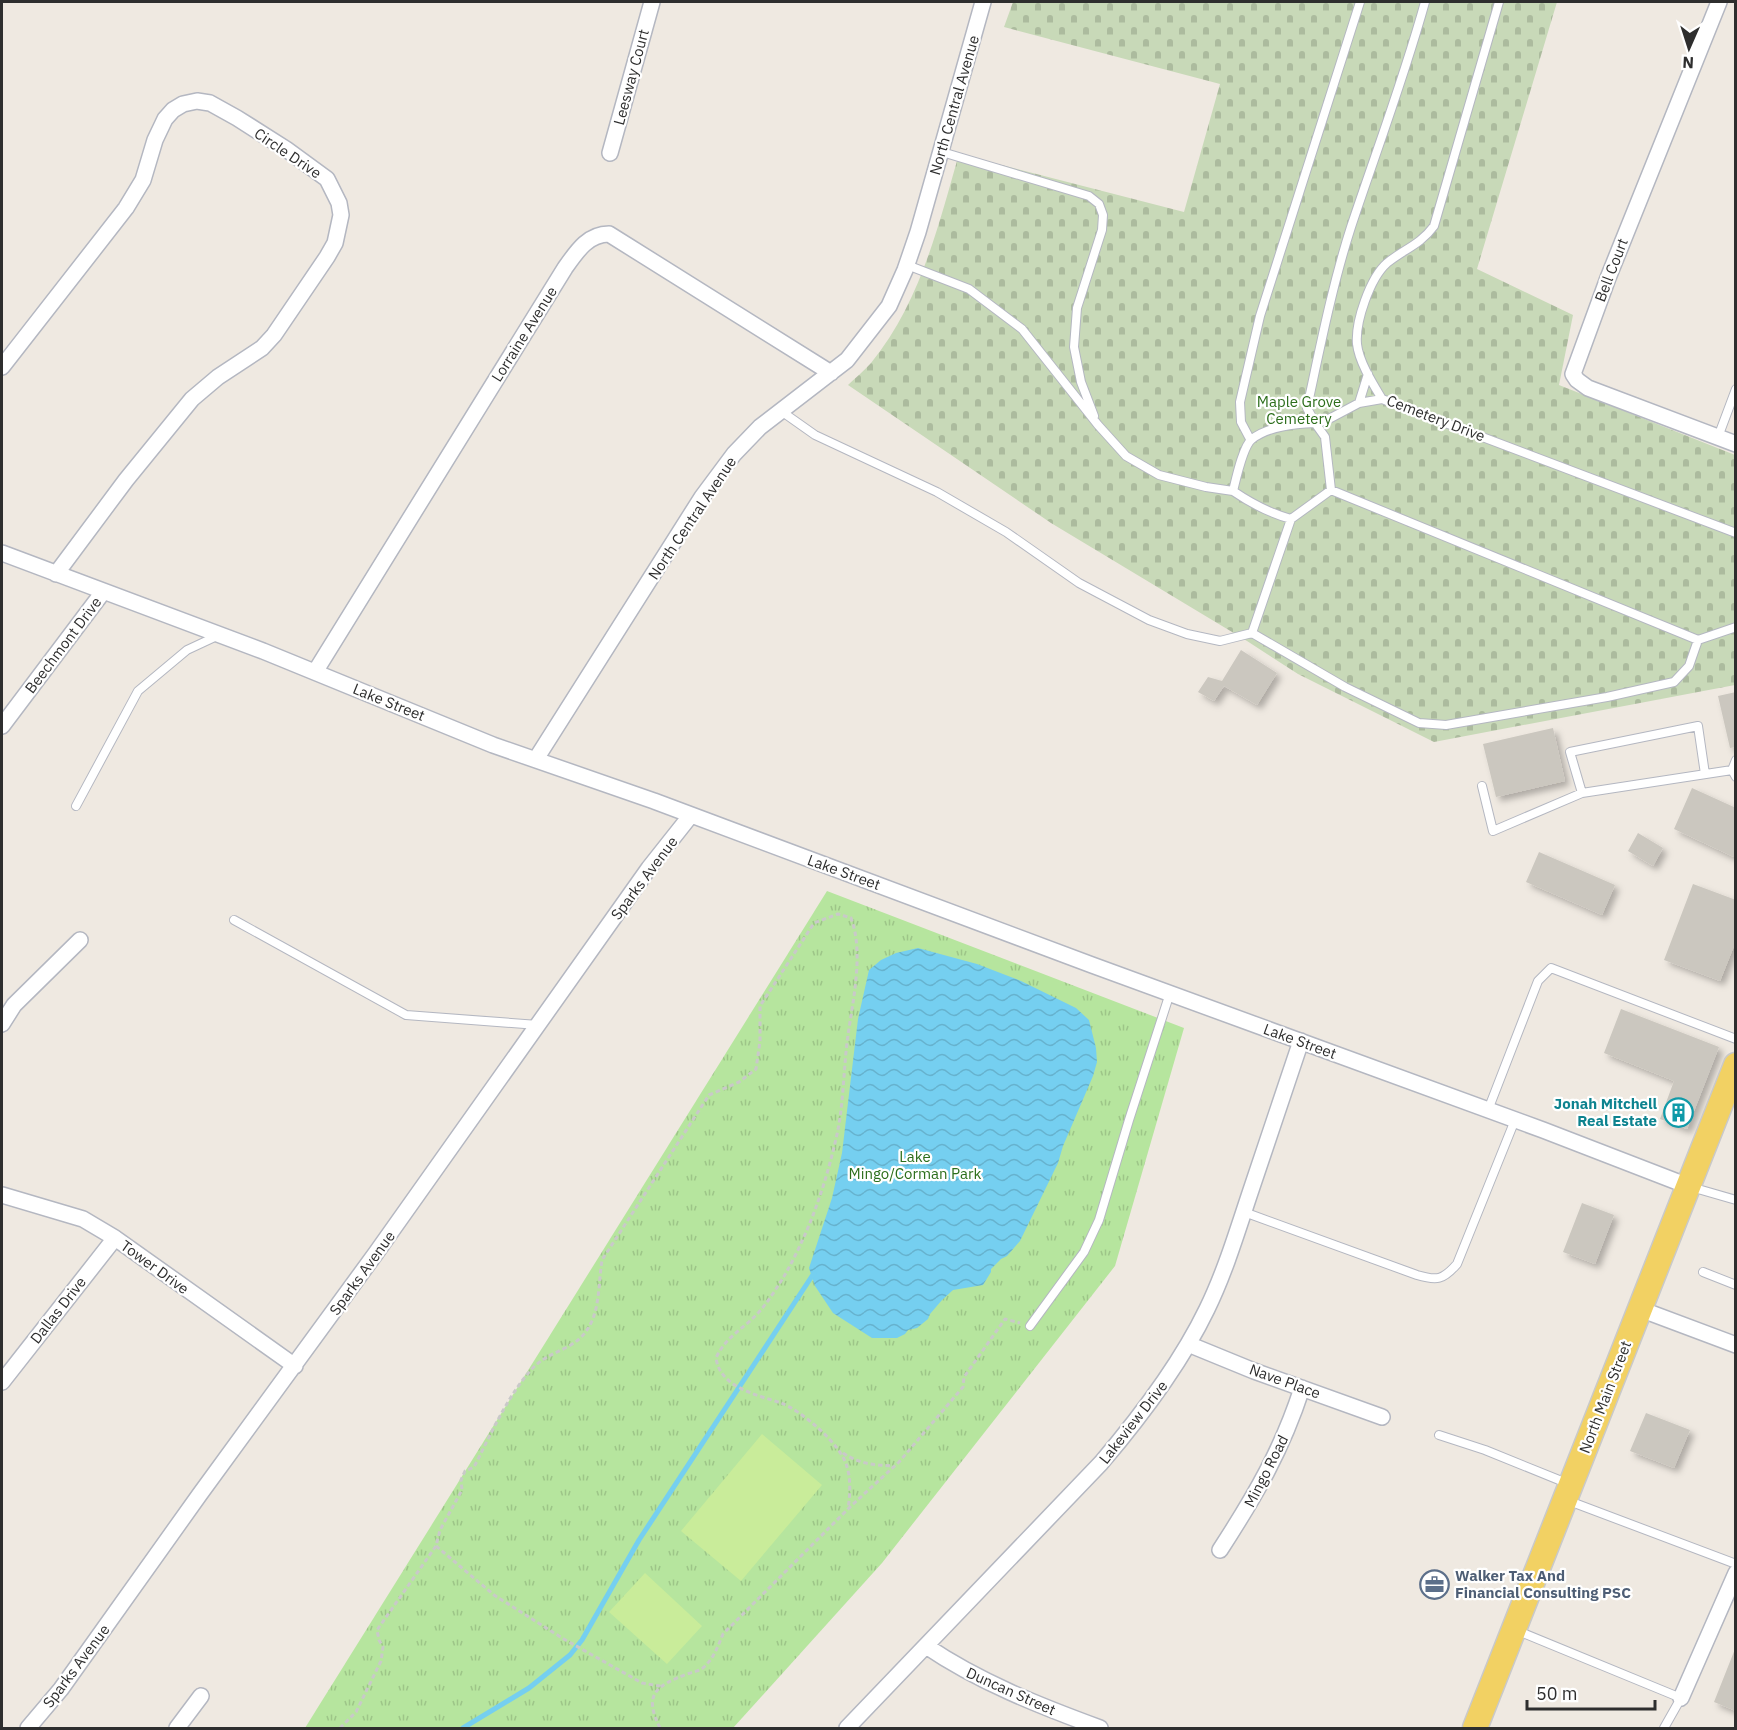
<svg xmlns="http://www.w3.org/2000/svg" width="1737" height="1730" font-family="'IBM Plex Sans',sans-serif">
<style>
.grass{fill:url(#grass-tufts)}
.cemetery{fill:url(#cemetery-stones)}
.pitch{fill:#c9ec9a}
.water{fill:url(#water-waves)}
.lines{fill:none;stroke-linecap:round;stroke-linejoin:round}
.stream{stroke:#75cff0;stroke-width:5}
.building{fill:#cbc7bf;filter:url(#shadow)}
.lane-casing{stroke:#b4b7c1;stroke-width:10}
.street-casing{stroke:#b4b7c1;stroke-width:18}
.primary-casing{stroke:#c9c9c9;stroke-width:27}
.path{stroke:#c9c9c9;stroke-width:3;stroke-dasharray:4.5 3;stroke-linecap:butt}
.lane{stroke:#fff;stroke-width:8}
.street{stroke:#fff;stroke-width:15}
.primary{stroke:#f2d163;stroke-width:24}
.labels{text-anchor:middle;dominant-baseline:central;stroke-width:4.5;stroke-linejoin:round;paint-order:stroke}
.street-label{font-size:15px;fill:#2e2e2e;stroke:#fff}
.park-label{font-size:15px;fill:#2c6e1b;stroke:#fff}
.culture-label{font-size:15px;font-weight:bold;fill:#0d838f;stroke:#fff;text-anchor:end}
.service-label{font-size:15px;font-weight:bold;fill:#4e5e75;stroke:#fff;text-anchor:start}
</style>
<defs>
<pattern id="grass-tufts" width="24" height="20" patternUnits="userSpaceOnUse" patternTransform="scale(1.5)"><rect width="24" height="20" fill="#b6e59e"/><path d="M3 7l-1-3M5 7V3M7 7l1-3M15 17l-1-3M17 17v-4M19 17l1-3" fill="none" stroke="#9dc588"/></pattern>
<pattern id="cemetery-stones" width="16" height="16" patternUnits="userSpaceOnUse" patternTransform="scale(1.5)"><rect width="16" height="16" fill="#c8d9b8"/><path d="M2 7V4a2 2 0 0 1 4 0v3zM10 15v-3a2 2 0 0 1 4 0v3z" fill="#acbb9e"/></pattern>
<pattern id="water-waves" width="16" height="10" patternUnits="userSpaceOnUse" patternTransform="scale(1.5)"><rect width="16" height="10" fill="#75cff0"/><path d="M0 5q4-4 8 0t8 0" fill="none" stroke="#66b2ce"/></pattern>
<filter id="shadow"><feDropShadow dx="4.5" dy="4.5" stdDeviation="3" flood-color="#0004"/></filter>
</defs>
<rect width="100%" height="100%" fill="#efe9e1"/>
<!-- grass -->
<path class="grass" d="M 827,891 L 1184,1028 L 1115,1266 L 882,1563 L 733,1728 L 305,1728 Z"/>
<!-- cemetery -->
<path class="cemetery" d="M 1013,2 L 1557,2 L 1477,269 L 1573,315 L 1559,385 L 1735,455 L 1735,685 L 1434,742 L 1298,674 L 1247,641 L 1051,523 L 848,385 C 855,378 864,371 871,363 C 920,303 938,227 959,154 L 1184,212 L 1220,84 L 1004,27 Z"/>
<!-- pitch -->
<path class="pitch" d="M 762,1434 L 822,1485 L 741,1581 L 681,1531 Z
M 645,1573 L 702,1626 L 667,1664 L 609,1612 Z"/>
<!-- water -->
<path class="water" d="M 918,948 L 977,964 L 1021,981 L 1076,1008 L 1089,1020 L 1096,1048 L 1097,1062 L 1093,1076 L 1063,1146 L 1058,1163 L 1020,1241 L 1007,1256 L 1001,1259 L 991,1269 L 991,1272 L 983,1285 L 953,1290 L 942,1300 L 930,1314 L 928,1319 L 917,1328 L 908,1330 L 905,1334 L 897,1338 L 872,1338 L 833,1313 L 815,1286 L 809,1268 L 832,1198 L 842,1153 L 858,1019 L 869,970 L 881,960 L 896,953 Z"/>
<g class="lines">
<!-- stream -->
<path class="stream" d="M 463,1728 L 529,1688 L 570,1655 L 582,1640 L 639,1540 L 814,1273"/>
</g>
<!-- building -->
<path class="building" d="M 1241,650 L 1277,673 L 1257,705 L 1224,686 L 1214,701 L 1198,692 L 1208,677 L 1222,681 Z
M 1736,692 L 1736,747 L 1730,748 L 1718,696 Z
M 1553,728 L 1565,781 L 1496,797 L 1483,744 Z
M 1692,788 L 1736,808 L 1736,858 L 1674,829 Z
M 1638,833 L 1663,848 L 1653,866 L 1628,851 Z
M 1539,852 L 1615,885 L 1602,915 L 1526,882 Z
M 1693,884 L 1736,900 L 1736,941 L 1720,981 L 1664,960 Z
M 1621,1009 L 1719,1047 L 1687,1129 L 1660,1119 L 1674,1081 L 1604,1053 Z
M 1582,1203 L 1614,1215 L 1595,1264 L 1563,1252 Z
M 1646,1413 L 1690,1430 L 1674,1468 L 1630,1451 Z
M 1735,1649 L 1736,1649 L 1736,1711 L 1714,1702 Z"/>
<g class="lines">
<defs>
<path id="lane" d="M 1499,2 L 1434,226 C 1420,245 1404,249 1387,263 C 1370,278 1355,322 1357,344 C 1359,362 1373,384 1382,399 L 1736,533
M 942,152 L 1089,196 L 1099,204 L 1103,215 L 1102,230 L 1077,308 L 1074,347 L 1081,382 L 1094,416
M 907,265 L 969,289 L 1022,329 L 1098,425 L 1126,456 L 1159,475 L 1206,487 L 1233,491
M 1382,399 L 1359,403 L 1327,420 L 1315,423 L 1307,408 C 1320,348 1332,286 1351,227 C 1376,152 1404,78 1425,2
M 1359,403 L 1368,374
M 781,411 L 815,435 L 937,492 L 1006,532 L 1079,583 L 1149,620 L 1187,634 L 1220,641 L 1252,633
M 1718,437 L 1736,389
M 1250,439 L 1241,422 L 1240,402 L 1260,316 L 1360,2
M 1331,490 L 1325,437 L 1315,423 C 1295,424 1269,426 1252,439 C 1243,446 1236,479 1233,491 C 1252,504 1269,513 1291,519 L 1331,490 L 1698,640
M 1291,519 L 1252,633 L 1345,687 L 1419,723 L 1446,725 L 1607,697 L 1674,682 L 1689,666 L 1698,640 L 1736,627
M 1736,760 L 1732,770 L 1736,777
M 1482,786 L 1493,831 L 1582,793 L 1732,770
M 1582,793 L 1570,752 L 1698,726 L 1705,774
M 76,806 L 138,691 L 187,650 L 217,636
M 234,920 L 406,1015 L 538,1025
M 1488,1110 L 1538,981 L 1551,968 L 1736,1039
M 1691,1187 L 1736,1200
M 1244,1212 L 1417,1275 C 1437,1281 1443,1280 1457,1264 L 1515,1120
M 1703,1272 L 1736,1285
M 1030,1326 L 1084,1252 L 1099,1220 L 1129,1120 L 1170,993
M 1439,1435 L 1485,1450 L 1569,1484
M 1569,1501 L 1736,1564
M 1518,1631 L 1681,1698 L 1664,1728"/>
<path id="street" d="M 1719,2 L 1608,278 L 1573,374 L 1577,380 L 1588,388 L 1736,444
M 610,153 L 652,2
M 2,367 L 126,208 L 143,180 L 155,140 L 165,119 L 173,110 L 183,104 L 197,101 L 210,103 L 237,118 L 286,149 L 327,179 L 339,203 L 341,215 L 335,243 L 327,257 L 274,335 L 262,348 L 218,377 L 192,399 L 126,480 L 56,574
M 2,553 L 263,651 L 493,745 L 654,801 L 1092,965 L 1543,1130 L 1688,1186
M 315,672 L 565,268 C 577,251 588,234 609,234 L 831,373
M 2,726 L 103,592
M 536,759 L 702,497 L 734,454 L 760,427 L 847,360 L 889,306 L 905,270 L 918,232 L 983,2
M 2,1024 L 14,1005 L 80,940
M 2,1195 L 83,1219 L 115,1238 L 295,1366
M 1640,1309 L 1736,1345
M 1188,1344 L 1254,1371 L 1382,1417
M 2,1382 L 115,1238
M 1220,1550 C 1255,1496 1282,1450 1302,1388
M 926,1646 C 979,1682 1040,1706 1100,1728
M 1681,1698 L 1736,1573
M 28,1728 L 61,1689 L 200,1494 L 376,1253 L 649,868 L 691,815
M 177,1728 L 201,1696
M 847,1728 L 1101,1463 C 1141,1416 1180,1365 1207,1309 C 1225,1272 1237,1232 1250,1193 C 1267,1143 1284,1092 1301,1041"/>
<path id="primary" d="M 1475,1728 L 1736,1065"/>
</defs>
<!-- lane casing -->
<use href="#lane" class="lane-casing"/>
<!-- street casing -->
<use href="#street" class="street-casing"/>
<!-- primary casing -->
<use href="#primary" class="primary-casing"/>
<!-- path -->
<path class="path" d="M 843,1453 C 859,1464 874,1465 893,1466
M 436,1546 L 494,1595 L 562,1638 L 642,1683 L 660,1686
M 340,1728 L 356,1712 L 381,1661 L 383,1647 L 379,1640 L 377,1630 L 436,1546 L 440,1530 L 462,1490 L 461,1480 L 465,1471 L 474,1467 C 491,1434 506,1399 530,1371 C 541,1358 554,1354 569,1346 C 602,1328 597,1292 602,1260 L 709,1095 L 739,1082 L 756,1069 L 760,1041 L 760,1006 L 814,923 L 838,914 L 851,918 C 864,952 853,1000 848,1035 C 843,1071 844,1108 835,1143 C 824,1190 807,1237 783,1278 C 776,1289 768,1302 759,1312 C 745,1328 725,1337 716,1358 C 720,1388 758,1395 781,1403 C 802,1411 842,1445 847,1467 C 851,1479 850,1496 848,1509
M 660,1728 C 643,1694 656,1686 687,1674 C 693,1672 700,1671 704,1667 C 714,1658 718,1646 723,1634 L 851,1506 L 899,1462 L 963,1387 L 964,1377 L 1005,1319 L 1020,1323"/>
<!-- lane -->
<use href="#lane" class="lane"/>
<!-- street -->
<use href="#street" class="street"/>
<!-- primary -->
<use href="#primary" class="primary"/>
</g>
<!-- icons -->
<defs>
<symbol id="building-ring" viewBox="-11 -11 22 22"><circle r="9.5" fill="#fff" stroke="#0f9aa8" stroke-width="1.5"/><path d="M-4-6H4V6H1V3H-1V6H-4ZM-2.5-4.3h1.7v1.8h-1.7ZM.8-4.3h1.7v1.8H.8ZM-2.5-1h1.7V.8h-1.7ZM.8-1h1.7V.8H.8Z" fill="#0f9aa8"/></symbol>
<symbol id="office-ring" viewBox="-11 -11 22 22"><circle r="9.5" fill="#fff" stroke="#5c6f8a" stroke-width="1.5"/><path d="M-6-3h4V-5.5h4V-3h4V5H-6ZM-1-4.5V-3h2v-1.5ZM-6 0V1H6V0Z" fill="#5c6f8a"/></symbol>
</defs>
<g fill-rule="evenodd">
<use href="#building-ring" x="1662" y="1096" width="33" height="33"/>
<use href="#office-ring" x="1418" y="1568" width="33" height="33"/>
</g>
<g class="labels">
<!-- street labels -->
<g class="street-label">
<text transform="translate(631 77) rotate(-75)">Leesway Court</text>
<text transform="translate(954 105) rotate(-74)">North Central Avenue</text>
<text transform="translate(288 153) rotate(34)">Circle Drive</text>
<text transform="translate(1611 270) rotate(-69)">Bell Court</text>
<text transform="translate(524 334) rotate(-58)">Lorraine Avenue</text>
<text transform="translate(1436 418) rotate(21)">Cemetery Drive</text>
<text transform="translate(692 518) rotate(-56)">North Central Avenue</text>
<text transform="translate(63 645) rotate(-53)">Beechmont Drive</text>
<text transform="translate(389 702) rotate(22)">Lake Street</text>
<text transform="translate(844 872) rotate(20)">Lake Street</text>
<text transform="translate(644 878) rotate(-53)">Sparks Avenue</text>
<text transform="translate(1300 1041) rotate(20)">Lake Street</text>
<text transform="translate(155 1267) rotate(36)">Tower Drive</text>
<text transform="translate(362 1273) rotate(-54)">Sparks Avenue</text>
<text transform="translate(58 1310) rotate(-52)">Dallas Drive</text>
<text transform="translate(1285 1381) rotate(20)">Nave Place</text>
<text transform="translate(1605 1397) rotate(-69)">North Main Street</text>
<text transform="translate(1133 1422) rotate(-52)">Lakeview Drive</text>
<text transform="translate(1266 1471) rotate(-63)">Mingo Road</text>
<text transform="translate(76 1666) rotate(-53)">Sparks Avenue</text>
<text transform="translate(1011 1691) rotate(24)">Duncan Street</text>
</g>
<!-- park labels -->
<g class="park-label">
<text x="1299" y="401">Maple Grove<tspan x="1299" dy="17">Cemetery</tspan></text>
<text x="915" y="1156">Lake<tspan x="915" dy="17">Mingo/Corman Park</tspan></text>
</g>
<!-- culture labels -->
<g class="culture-label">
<text x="1657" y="1103">Jonah Mitchell<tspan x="1657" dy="17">Real Estate</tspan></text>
</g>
<!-- service labels -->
<g class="service-label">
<text x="1455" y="1575">Walker Tax And<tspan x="1455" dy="17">Financial Consulting PSC</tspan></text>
</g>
</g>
<!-- border -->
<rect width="1737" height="1730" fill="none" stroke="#2e2e2e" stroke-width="6"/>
<!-- north arrow -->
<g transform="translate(1689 48) rotate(183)" stroke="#ffffff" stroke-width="4.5" paint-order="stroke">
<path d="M0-4.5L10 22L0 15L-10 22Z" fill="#2e2e2e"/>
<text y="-9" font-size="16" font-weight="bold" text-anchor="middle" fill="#2e2e2e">N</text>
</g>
<!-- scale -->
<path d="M1527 1700v9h128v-9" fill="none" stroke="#2e2e2e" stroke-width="3"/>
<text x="1536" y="1700" font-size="18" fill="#2e2e2e" stroke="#ffffff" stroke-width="4.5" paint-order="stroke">50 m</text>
</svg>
